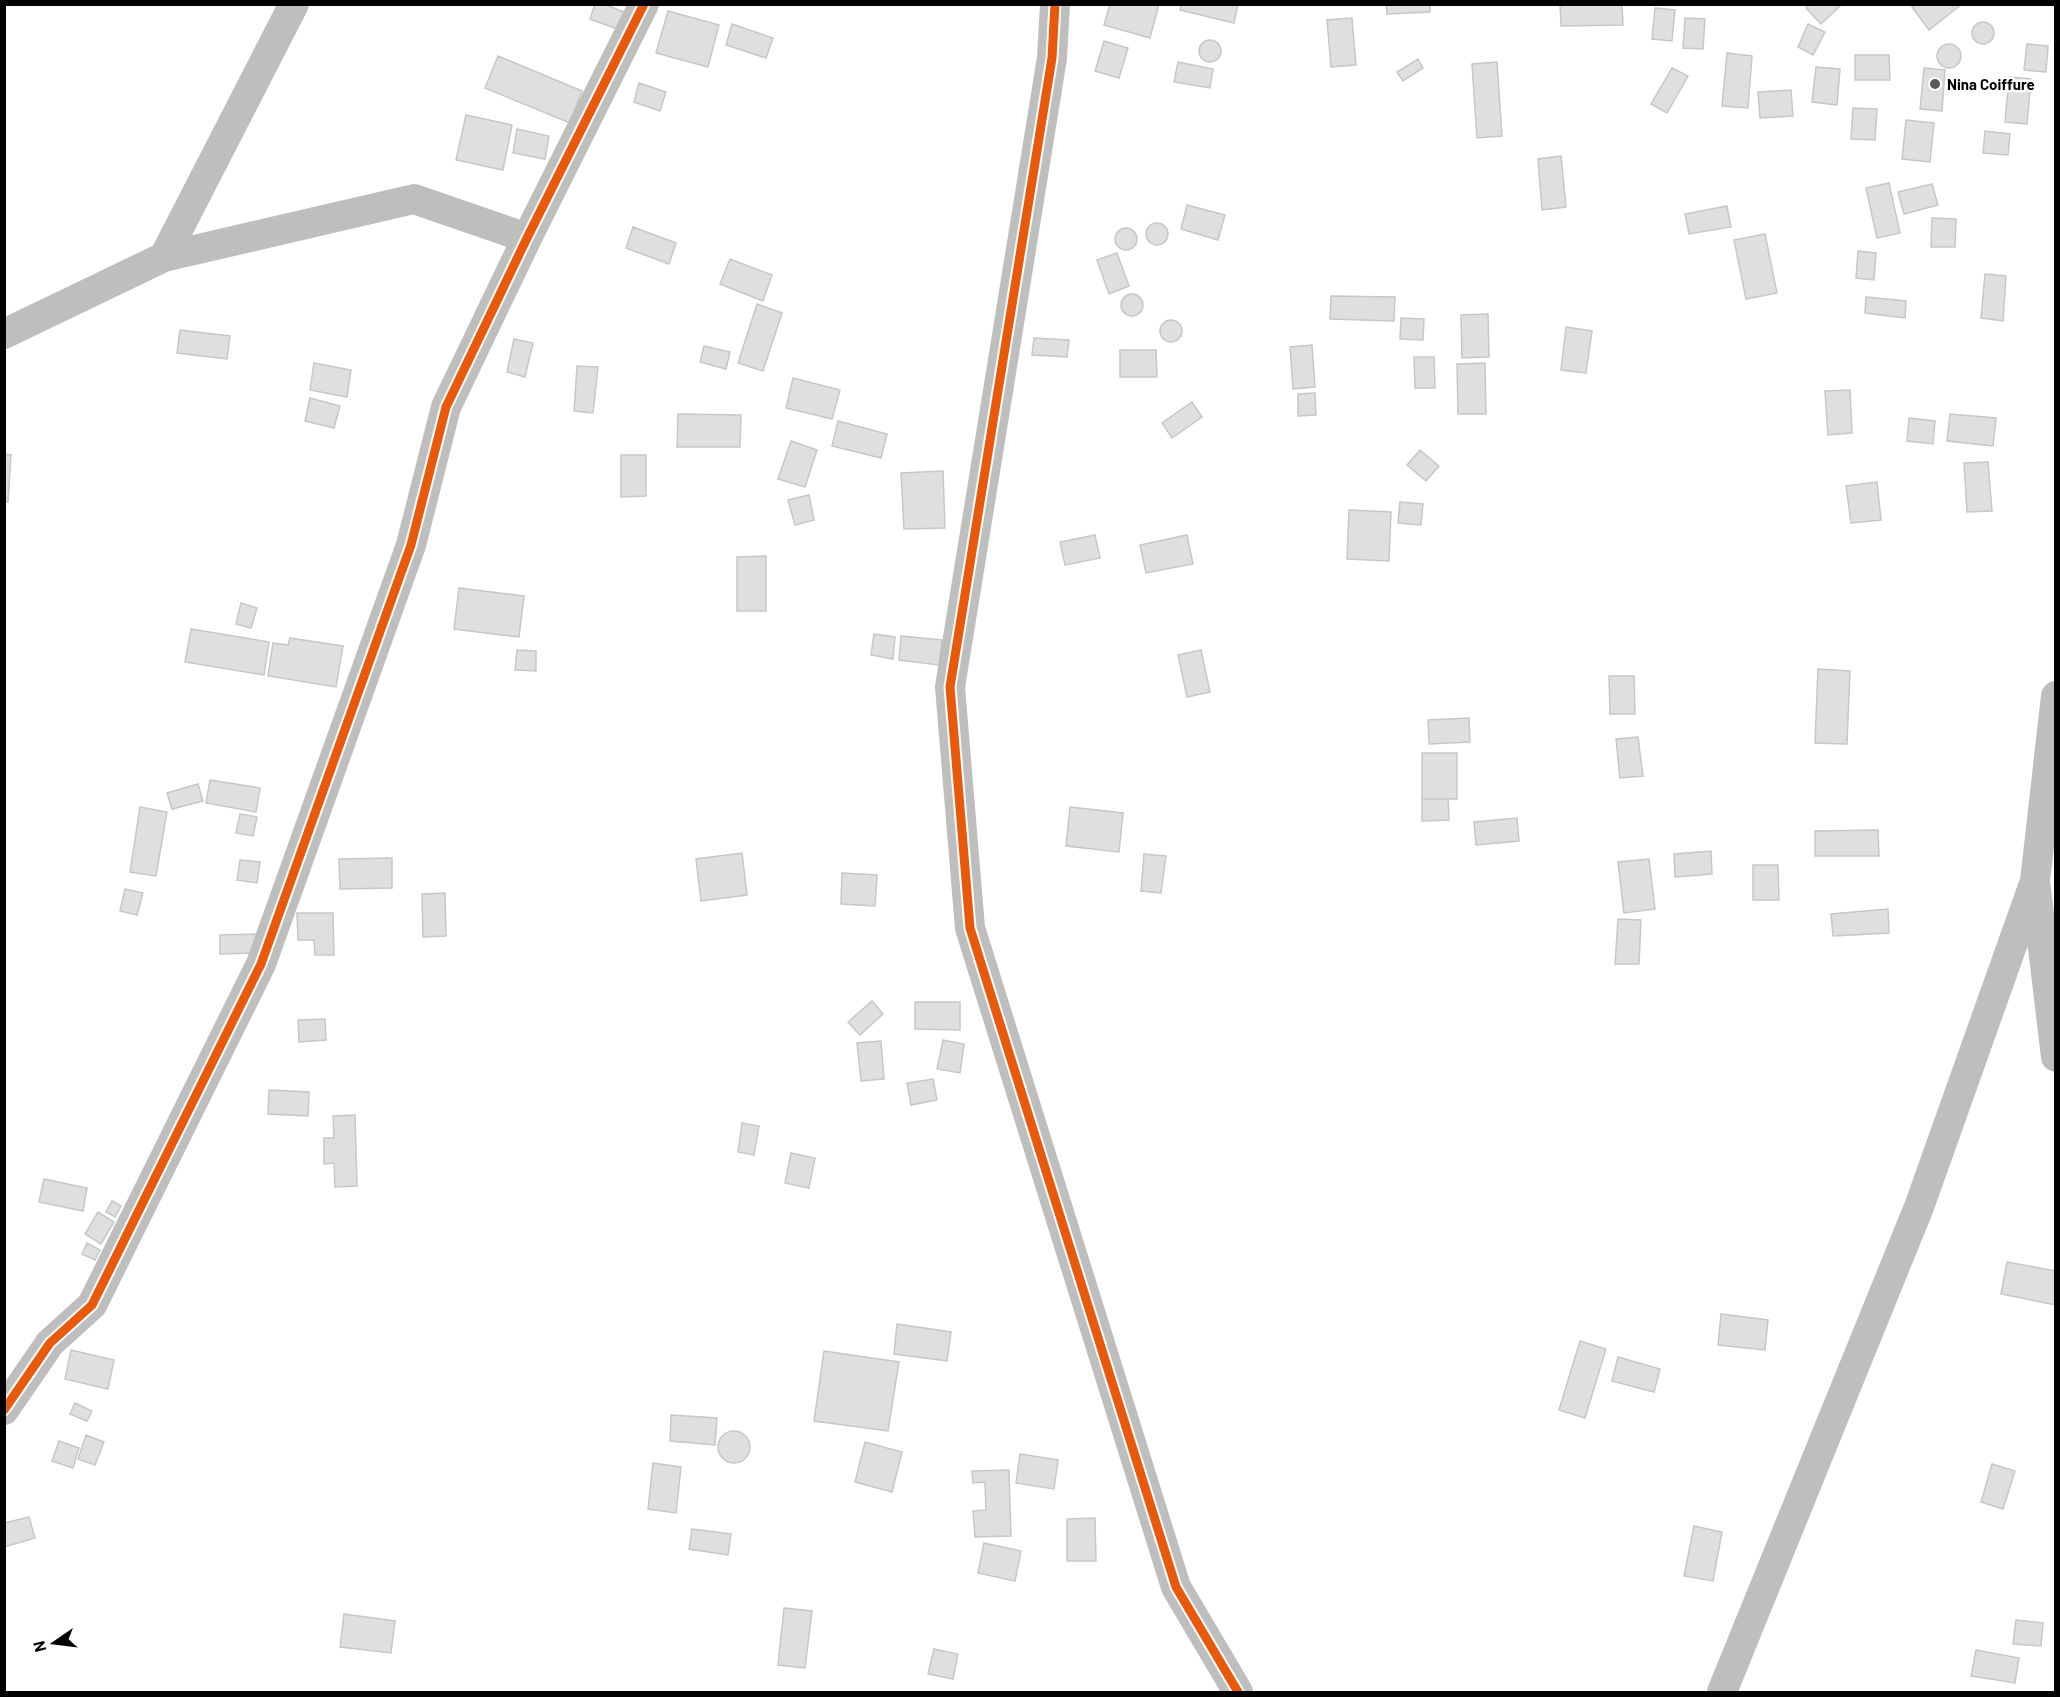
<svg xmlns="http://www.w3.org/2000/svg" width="2060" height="1697" font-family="Barlow,sans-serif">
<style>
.building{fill:#dfdfdf;stroke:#c7c7c7;stroke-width:1.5}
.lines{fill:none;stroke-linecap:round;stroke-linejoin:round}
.street{stroke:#bebebe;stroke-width:30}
.cycleway-casing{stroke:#fff;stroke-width:13}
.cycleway{stroke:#e8590c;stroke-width:9}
.poi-dot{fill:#595959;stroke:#fff;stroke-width:2}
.labels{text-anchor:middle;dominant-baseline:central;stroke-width:5;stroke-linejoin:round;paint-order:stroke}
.poi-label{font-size:15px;font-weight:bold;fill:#000;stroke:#fff;text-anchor:start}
</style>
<rect width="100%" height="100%" fill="#fff"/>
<!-- building -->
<path class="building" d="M 595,4 L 604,4 L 626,13 L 620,30 L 590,19 Z
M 1110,4 L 1159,4 L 1150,38 L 1104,25 Z
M 1181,4 L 1238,4 L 1234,23 L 1180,10 Z
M 1386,4 L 1430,4 L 1430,12 L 1387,14 Z
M 1560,4 L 1622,4 L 1623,25 L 1561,26 Z
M 1810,4 L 1839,4 L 1840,6 L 1821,24 L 1806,8 Z
M 1915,4 L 1962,4 L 1929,30 L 1912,7 Z
M 1655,8 L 1675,10 L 1672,41 L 1652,39 Z
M 668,11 L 719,25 L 708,67 L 656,53 Z
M 1352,18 L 1356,65 L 1331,67 L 1327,20 Z
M 1685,18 L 1705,19 L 1703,49 L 1683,48 Z
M1972 33a11 11 0 1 1 22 0a11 11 0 1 1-22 0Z
M 732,24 L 773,38 L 766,58 L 726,45 Z
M 1808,24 L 1825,32 L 1813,55 L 1798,47 Z
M1199 51a11 11 0 1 1 22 0a11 11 0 1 1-22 0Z
M 1104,41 L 1128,48 L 1119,78 L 1095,71 Z
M 2027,44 L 2048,46 L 2046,72 L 2024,70 Z
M1937 56a12 12 0 1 1 24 0a12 12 0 1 1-24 0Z
M 1727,53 L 1752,56 L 1748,108 L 1722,106 Z
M 1855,55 L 1889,55 L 1890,80 L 1855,80 Z
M 498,56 L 582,91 L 570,123 L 485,88 Z
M 1418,59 L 1423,68 L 1403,81 L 1397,72 Z
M 1178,62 L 1213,69 L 1210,88 L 1174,82 Z
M 1497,62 L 1502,136 L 1477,138 L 1472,64 Z
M 1816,67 L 1840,69 L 1837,105 L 1812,102 Z
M 1672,68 L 1688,76 L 1667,113 L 1651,104 Z
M 1924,68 L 1945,70 L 1942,111 L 1920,109 Z
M 2009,77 L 2031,79 L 2027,124 L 2005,122 Z
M 639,83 L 666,92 L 660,111 L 634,102 Z
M 1791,90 L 1793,116 L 1760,118 L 1758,92 Z
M 1853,108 L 1877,109 L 1875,140 L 1851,139 Z
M 466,115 L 512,125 L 503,170 L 456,160 Z
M 1906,120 L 1934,123 L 1930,162 L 1902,159 Z
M 517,129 L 549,136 L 545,159 L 513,153 Z
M 1985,131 L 2010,134 L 2008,155 L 1983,153 Z
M 1561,156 L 1566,207 L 1542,210 L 1538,159 Z
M 1889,183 L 1900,233 L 1877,238 L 1866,188 Z
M 1932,184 L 1938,205 L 1904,214 L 1898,192 Z
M 1187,205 L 1225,215 L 1218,240 L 1181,229 Z
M 1727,206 L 1731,227 L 1689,234 L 1685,214 Z
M 1932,218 L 1956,219 L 1955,247 L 1931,247 Z
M1146 234a11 11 0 1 1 22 0a11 11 0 1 1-22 0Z
M 633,227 L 676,243 L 669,264 L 626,248 Z
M1115 239a11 11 0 1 1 22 0a11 11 0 1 1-22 0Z
M 1765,234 L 1777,293 L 1746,299 L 1734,240 Z
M 1858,251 L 1876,253 L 1874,280 L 1856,278 Z
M 1117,253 L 1129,286 L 1109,294 L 1097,260 Z
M 730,259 L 772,275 L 763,301 L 720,284 Z
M 1985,274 L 2006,276 L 2003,321 L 1981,318 Z
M1121 305a11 11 0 1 1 22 0a11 11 0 1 1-22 0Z
M 1331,296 L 1395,297 L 1394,321 L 1330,319 Z
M 1866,297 L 1906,301 L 1905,318 L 1865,313 Z
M 757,304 L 782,313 L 763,371 L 738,363 Z
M 1488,314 L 1489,357 L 1462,358 L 1461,315 Z
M 1401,318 L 1424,319 L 1423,340 L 1400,339 Z
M1160 331a11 11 0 1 1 22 0a11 11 0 1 1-22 0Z
M 1566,327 L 1592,331 L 1586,373 L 1561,370 Z
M 180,330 L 230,336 L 227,359 L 177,353 Z
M 1034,338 L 1069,340 L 1067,357 L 1032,355 Z
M 514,339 L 533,343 L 525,377 L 507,372 Z
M 1312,345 L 1315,387 L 1293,389 L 1290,347 Z
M 704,346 L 730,352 L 726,369 L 700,362 Z
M 1120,350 L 1156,350 L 1157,377 L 1120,377 Z
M 1414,357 L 1434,357 L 1435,388 L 1415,388 Z
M 314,363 L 351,370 L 347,397 L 310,390 Z
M 1485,363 L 1486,414 L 1458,414 L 1457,364 Z
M 577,366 L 598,367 L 593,413 L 574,411 Z
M 793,378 L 840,390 L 832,419 L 786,408 Z
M 1850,390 L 1852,433 L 1828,435 L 1825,391 Z
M 1315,393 L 1316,415 L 1298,416 L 1298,394 Z
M 310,398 L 340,406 L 334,428 L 305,421 Z
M 1192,402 L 1202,417 L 1172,438 L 1162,423 Z
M 678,414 L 741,415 L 740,447 L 677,447 Z
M 1950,414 L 1996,418 L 1993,446 L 1947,441 Z
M 1909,418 L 1935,421 L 1933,444 L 1907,441 Z
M 838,421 L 887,434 L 881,458 L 832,446 Z
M 791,441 L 817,450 L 805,487 L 778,479 Z
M 1420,450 L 1439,466 L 1426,481 L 1407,465 Z
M 4,454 L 11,455 L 8,502 L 4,502 Z
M 621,455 L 646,455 L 646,496 L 621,497 Z
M 1988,462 L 1992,511 L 1967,512 L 1964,463 Z
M 943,471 L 945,528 L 904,529 L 901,473 Z
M 1877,482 L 1881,520 L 1851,523 L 1846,486 Z
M 809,495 L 814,520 L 795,525 L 788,500 Z
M 1400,502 L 1423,504 L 1421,525 L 1398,523 Z
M 1349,510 L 1391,512 L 1389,561 L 1347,559 Z
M 1095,535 L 1100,558 L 1065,565 L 1060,542 Z
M 1187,535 L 1193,564 L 1146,573 L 1140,545 Z
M 766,556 L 766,611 L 737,611 L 737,557 Z
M 459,588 L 524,596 L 519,637 L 454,629 Z
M 241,603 L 257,608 L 251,628 L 236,624 Z
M 191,629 L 269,642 L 264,675 L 185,662 Z
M 874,634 L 895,637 L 893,659 L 871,655 Z
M 901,636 L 942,640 L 939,665 L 899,660 Z
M 290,638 L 343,646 L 336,687 L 268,676 L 273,643 L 288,645 Z
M 517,650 L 536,651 L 536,671 L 515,670 Z
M 1201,650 L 1210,692 L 1187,697 L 1178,655 Z
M 1818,669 L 1850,671 L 1847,744 L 1815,743 Z
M 1609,676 L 1634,676 L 1635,714 L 1610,714 Z
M 1469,718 L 1470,742 L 1429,744 L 1428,720 Z
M 1638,737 L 1643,776 L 1620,778 L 1616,739 Z
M 1422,753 L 1457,753 L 1457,799 L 1422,799 Z
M 210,780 L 260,788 L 256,812 L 206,803 Z
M 198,784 L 203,801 L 172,809 L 167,793 Z
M 1422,799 L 1448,799 L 1449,820 L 1422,821 Z
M 140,807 L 167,812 L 156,876 L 130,872 Z
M 1070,807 L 1123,813 L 1119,852 L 1066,846 Z
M 240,814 L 257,817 L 253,836 L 236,833 Z
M 1517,818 L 1519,841 L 1476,845 L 1474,822 Z
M 1878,830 L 1879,856 L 1815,856 L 1815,831 Z
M 1711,851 L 1712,874 L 1675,877 L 1674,854 Z
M 742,853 L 747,895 L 701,901 L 696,859 Z
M 1144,854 L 1166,856 L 1161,893 L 1141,891 Z
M 392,858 L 392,888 L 340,889 L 339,859 Z
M 1649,859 L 1655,909 L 1624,913 L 1618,862 Z
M 240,860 L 260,862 L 257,883 L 237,880 Z
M 1753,865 L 1778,865 L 1779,900 L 1753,900 Z
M 842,873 L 877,875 L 875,906 L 841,904 Z
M 125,889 L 143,893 L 137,915 L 120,911 Z
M 445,893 L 446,936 L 423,937 L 422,894 Z
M 1888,909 L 1889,933 L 1833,936 L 1831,914 Z
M 297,913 L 333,913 L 334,955 L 315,955 L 314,940 L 298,940 Z
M 1618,919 L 1641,920 L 1639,964 L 1615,964 Z
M 256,934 L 257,953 L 220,954 L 220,935 Z
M 872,1001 L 883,1014 L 860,1035 L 848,1022 Z
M 915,1002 L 960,1002 L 960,1030 L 915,1029 Z
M 325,1019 L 326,1040 L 299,1042 L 298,1020 Z
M 943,1040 L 964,1044 L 960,1073 L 937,1069 Z
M 881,1041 L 884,1079 L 861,1081 L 857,1043 Z
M 933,1079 L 937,1100 L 911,1105 L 907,1083 Z
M 269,1090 L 309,1092 L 308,1116 L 268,1114 Z
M 355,1115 L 357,1186 L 335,1187 L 334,1163 L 324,1164 L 324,1138 L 334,1138 L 333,1116 Z
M 742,1123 L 759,1126 L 754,1155 L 738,1152 Z
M 791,1153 L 815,1158 L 809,1188 L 785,1183 Z
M 44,1179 L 87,1188 L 83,1211 L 39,1202 Z
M 112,1201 L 121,1206 L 115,1217 L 106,1212 Z
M 98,1212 L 114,1222 L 101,1244 L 85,1234 Z
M 87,1243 L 100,1250 L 95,1260 L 82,1254 Z
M 2007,1262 L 2056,1271 L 2056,1305 L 2001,1294 Z
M 1721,1314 L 1768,1320 L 1765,1350 L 1718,1345 Z
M 897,1324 L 951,1332 L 947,1361 L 894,1354 Z
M 1580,1341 L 1606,1349 L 1585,1418 L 1559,1410 Z
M 71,1350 L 114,1360 L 108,1389 L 65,1379 Z
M 824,1351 L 899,1362 L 888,1431 L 814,1421 Z
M 1618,1357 L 1660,1369 L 1654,1392 L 1612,1381 Z
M 75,1403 L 92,1411 L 87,1421 L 70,1414 Z
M 671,1415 L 717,1418 L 715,1445 L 670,1441 Z
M718 1447a16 16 0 1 1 32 0a16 16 0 1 1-32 0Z
M 86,1435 L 104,1442 L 95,1465 L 78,1459 Z
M 59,1441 L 79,1448 L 73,1468 L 52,1461 Z
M 865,1442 L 902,1452 L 892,1492 L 855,1482 Z
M 1020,1454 L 1058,1460 L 1054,1489 L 1016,1483 Z
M 653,1463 L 681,1467 L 676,1513 L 648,1509 Z
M 1992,1464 L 2015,1471 L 2003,1509 L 1981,1502 Z
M 1009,1470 L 1011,1536 L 975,1537 L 973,1511 L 986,1510 L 985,1482 L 973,1483 L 972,1471 Z
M 29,1517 L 35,1538 L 4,1547 L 4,1523 Z
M 1095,1518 L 1096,1561 L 1067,1561 L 1067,1519 Z
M 1694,1526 L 1722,1532 L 1713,1581 L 1684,1576 Z
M 692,1529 L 731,1534 L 728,1555 L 689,1549 Z
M 984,1543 L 1021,1551 L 1015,1581 L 978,1573 Z
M 784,1608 L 812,1611 L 805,1668 L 778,1665 Z
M 344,1614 L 395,1621 L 391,1653 L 340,1647 Z
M 2016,1620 L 2043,1623 L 2041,1646 L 2013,1644 Z
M 934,1649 L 958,1654 L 953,1679 L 928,1674 Z
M 1976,1650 L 2019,1658 L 2015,1683 L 1971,1676 Z"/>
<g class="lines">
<!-- street -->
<path class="street" d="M 1055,4 L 1052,58 L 950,687 L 970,928 L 1176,1587 L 1238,1692
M 164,257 L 414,199 L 527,238
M 4,334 L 164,257 L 294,4
M 2056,696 L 2035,881 L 2056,1057
M 4,1410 L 50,1343 L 92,1305 L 261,964 L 411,545 L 446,407 L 527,238 L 644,4
M 1722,1692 L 1919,1207 L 2035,881"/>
<defs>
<path id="cycleway" d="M 1055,4 L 1052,58 L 950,687 L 970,928 L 1176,1587 L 1238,1692
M 4,1410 L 50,1343 L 92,1305 L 261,964 L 411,545 L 446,407 L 527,238 L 644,4"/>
</defs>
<!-- cycleway casing -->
<use href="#cycleway" class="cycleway-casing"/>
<!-- cycleway -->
<use href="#cycleway" class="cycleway"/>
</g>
<!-- markers -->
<circle class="poi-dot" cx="1935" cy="84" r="6"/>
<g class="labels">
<!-- poi labels -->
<g class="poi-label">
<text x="1947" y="84">Nina Coiffure</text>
</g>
</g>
<!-- border -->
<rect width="2060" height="1697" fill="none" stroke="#000000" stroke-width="12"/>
<!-- north arrow -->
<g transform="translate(54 1643) rotate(256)" stroke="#ffffff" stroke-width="4.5" paint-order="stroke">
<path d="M0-4.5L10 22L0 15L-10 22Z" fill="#000000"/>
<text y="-9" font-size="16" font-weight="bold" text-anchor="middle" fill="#000000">N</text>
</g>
</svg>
